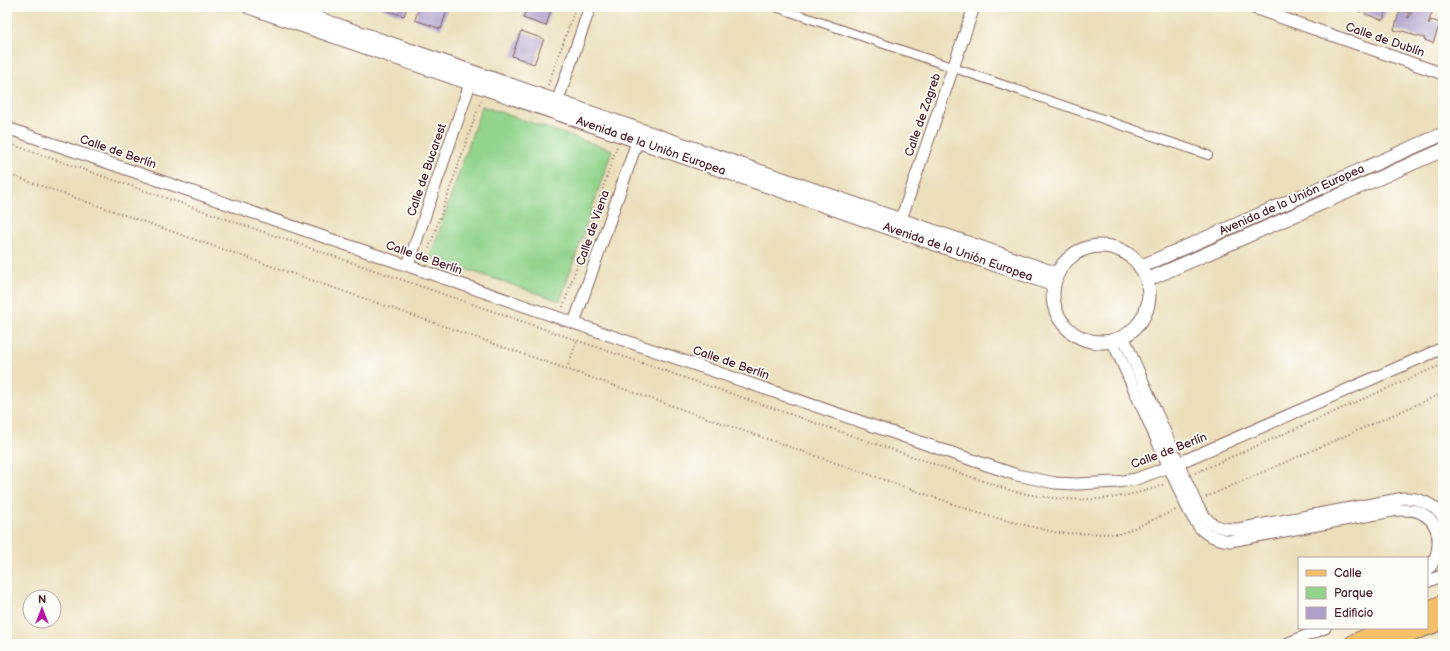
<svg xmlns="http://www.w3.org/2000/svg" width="1450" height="651" font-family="'Balsamiq Sans',sans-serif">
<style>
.green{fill:#92d48c;stroke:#6e7a5c}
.building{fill:#ae9fcb}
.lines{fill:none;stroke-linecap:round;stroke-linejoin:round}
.pedestrian-casing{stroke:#82625d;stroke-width:10}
.minor-casing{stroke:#82625d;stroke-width:13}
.tertiary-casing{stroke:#82625d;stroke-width:15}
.primary-casing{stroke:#82625d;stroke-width:19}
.motorway-casing{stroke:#82625d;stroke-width:22}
.path{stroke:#82625d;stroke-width:2;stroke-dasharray:1 3;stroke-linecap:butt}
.pedestrian{stroke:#fff;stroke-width:8}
.minor{stroke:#fff;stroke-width:11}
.tertiary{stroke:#fff;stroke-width:13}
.primary{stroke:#f4c16a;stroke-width:17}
.motorway{stroke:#f4c16a;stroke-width:20}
.labels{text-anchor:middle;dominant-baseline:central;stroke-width:3.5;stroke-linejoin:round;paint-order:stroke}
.street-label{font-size:12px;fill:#4a1f2b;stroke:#fdfcf7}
</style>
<rect width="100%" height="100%" fill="#fdfcf7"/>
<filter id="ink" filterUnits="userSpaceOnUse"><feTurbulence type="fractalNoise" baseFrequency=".025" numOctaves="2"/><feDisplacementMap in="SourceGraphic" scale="8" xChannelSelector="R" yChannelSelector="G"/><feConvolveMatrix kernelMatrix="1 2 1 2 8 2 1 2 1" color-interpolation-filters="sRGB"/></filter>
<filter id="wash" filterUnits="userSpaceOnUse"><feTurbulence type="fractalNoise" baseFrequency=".012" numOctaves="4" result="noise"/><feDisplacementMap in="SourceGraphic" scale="16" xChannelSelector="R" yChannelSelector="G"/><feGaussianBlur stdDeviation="0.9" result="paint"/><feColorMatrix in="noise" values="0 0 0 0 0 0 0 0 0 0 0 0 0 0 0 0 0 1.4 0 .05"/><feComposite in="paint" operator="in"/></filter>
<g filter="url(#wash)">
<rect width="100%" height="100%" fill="#ebdfbb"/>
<!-- green -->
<path class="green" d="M 482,106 L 612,150 L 560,301 L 430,257 Z"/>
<g id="blocks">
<!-- building -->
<path class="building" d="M 377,7 L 407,7 L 404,16 Z
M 419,7 L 448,7 L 441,29 L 415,20 Z
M 527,7 L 552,7 L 546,26 L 523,18 Z
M 1345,7 L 1388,7 L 1383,20 L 1365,14 L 1367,10 L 1362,8 L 1361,12 Z
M 1413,7 L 1434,7 L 1428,24 L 1429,25 L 1431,20 L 1440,23 L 1433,43 L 1424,40 L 1425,38 L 1412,35 L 1412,34 L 1403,31 L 1402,32 L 1394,30 L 1400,10 L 1409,13 L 1407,17 L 1409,18 Z
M 521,31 L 544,39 L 534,64 L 512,56 Z"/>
</g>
</g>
<g filter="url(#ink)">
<use href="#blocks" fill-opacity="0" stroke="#82625d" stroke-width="1"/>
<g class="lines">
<defs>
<path id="pedestrian" d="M 776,7 L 1208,155"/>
<path id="minor" d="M 1251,7 L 1443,74
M 555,108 L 590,7
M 7,128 L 981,463 L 1017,475 L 1055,483 L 1077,484 L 1117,482 L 1136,479 L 1174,465 L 1443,348
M 898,228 L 974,7
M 408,265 L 470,84
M 574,323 L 637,142
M 1123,336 L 1195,501 C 1206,522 1214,530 1238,529 L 1404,498 C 1420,498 1433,503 1443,517
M 1112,340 L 1186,505 C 1197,527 1204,538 1230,541 L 1398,510 C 1407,510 1415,509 1423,514 C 1444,526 1441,556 1427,571
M 1427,582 L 1443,575
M 1286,644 L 1325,628"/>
<path id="tertiary" d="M 249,7 L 1054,285
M 285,7 L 1057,274
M1053 294a48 48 0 1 1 96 0a48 48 0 1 1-96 0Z
M 1140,267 L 1443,134
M 1147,280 L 1443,150"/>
<path id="primary" d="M 1427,627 L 1443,620
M 1385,644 L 1424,628"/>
<path id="motorway" d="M 1427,612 L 1443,605
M 1355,644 L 1392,628"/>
</defs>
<!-- pedestrian casing -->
<use href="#pedestrian" class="pedestrian-casing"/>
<!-- minor casing -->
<use href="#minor" class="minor-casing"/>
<!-- tertiary casing -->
<use href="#tertiary" class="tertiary-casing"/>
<!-- primary casing -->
<use href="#primary" class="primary-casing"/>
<!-- motorway casing -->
<use href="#motorway" class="motorway-casing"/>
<!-- path -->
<path class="path" d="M 548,85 L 576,7
M 7,143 L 1009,490 C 1060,503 1115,504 1165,484
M 7,174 L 988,516 L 1058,533 L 1120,534 L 1176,510
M 425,260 L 481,100
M 563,307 L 617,146
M 567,369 L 577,341
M 1195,473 L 1443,364
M 1206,497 L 1443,393"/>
<!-- pedestrian -->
<use href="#pedestrian" class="pedestrian"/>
<!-- minor -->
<use href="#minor" class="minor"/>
<!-- tertiary -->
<use href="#tertiary" class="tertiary"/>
<!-- primary -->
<use href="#primary" class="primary"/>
<!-- motorway -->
<use href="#motorway" class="motorway"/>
</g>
</g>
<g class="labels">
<!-- street labels -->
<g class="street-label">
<text transform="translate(1385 40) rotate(19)">Calle de Dublín</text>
<text transform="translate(923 115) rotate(-71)">Calle de Zagreb</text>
<text transform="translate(651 146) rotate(19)">Avenida de la Unión Europea</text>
<text transform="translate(118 152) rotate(19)">Calle de Berlín</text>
<text transform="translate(427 170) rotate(-71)">Calle de Bucarest</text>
<text transform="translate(1292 200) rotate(-24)">Avenida de la Unión Europea</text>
<text transform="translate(593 228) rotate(-71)">Calle de Viena</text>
<text transform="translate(958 252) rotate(19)">Avenida de la Unión Europea</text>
<text transform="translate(424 258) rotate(19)">Calle de Berlín</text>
<text transform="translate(731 363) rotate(19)">Calle de Berlín</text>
<text transform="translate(1169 451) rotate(-21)">Calle de Berlín</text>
</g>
</g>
<!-- margin -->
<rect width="1450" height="651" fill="none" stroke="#fdfcf7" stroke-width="24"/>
<!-- legend -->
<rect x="1298" y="557" width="130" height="72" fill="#fdfcf7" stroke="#b5a4a5"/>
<rect x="1306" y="570" width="20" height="6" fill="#f4c16a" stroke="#b5a4a5"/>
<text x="1334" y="577" font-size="12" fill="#4a1f2b">Calle</text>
<rect x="1306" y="587" width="20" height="12" fill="#92d48c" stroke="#b5a4a5"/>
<text x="1334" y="597" font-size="12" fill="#4a1f2b">Parque</text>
<rect x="1306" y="607" width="20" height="12" fill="#ae9fcb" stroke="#b5a4a5"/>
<text x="1334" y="617" font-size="12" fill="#4a1f2b">Edificio</text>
<!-- north arrow -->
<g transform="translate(42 609)"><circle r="19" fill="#fdfcf7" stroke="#b5a4a5"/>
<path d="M0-3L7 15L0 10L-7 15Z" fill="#b5179e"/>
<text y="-6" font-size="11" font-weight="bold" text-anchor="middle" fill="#4a1f2b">N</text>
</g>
</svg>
